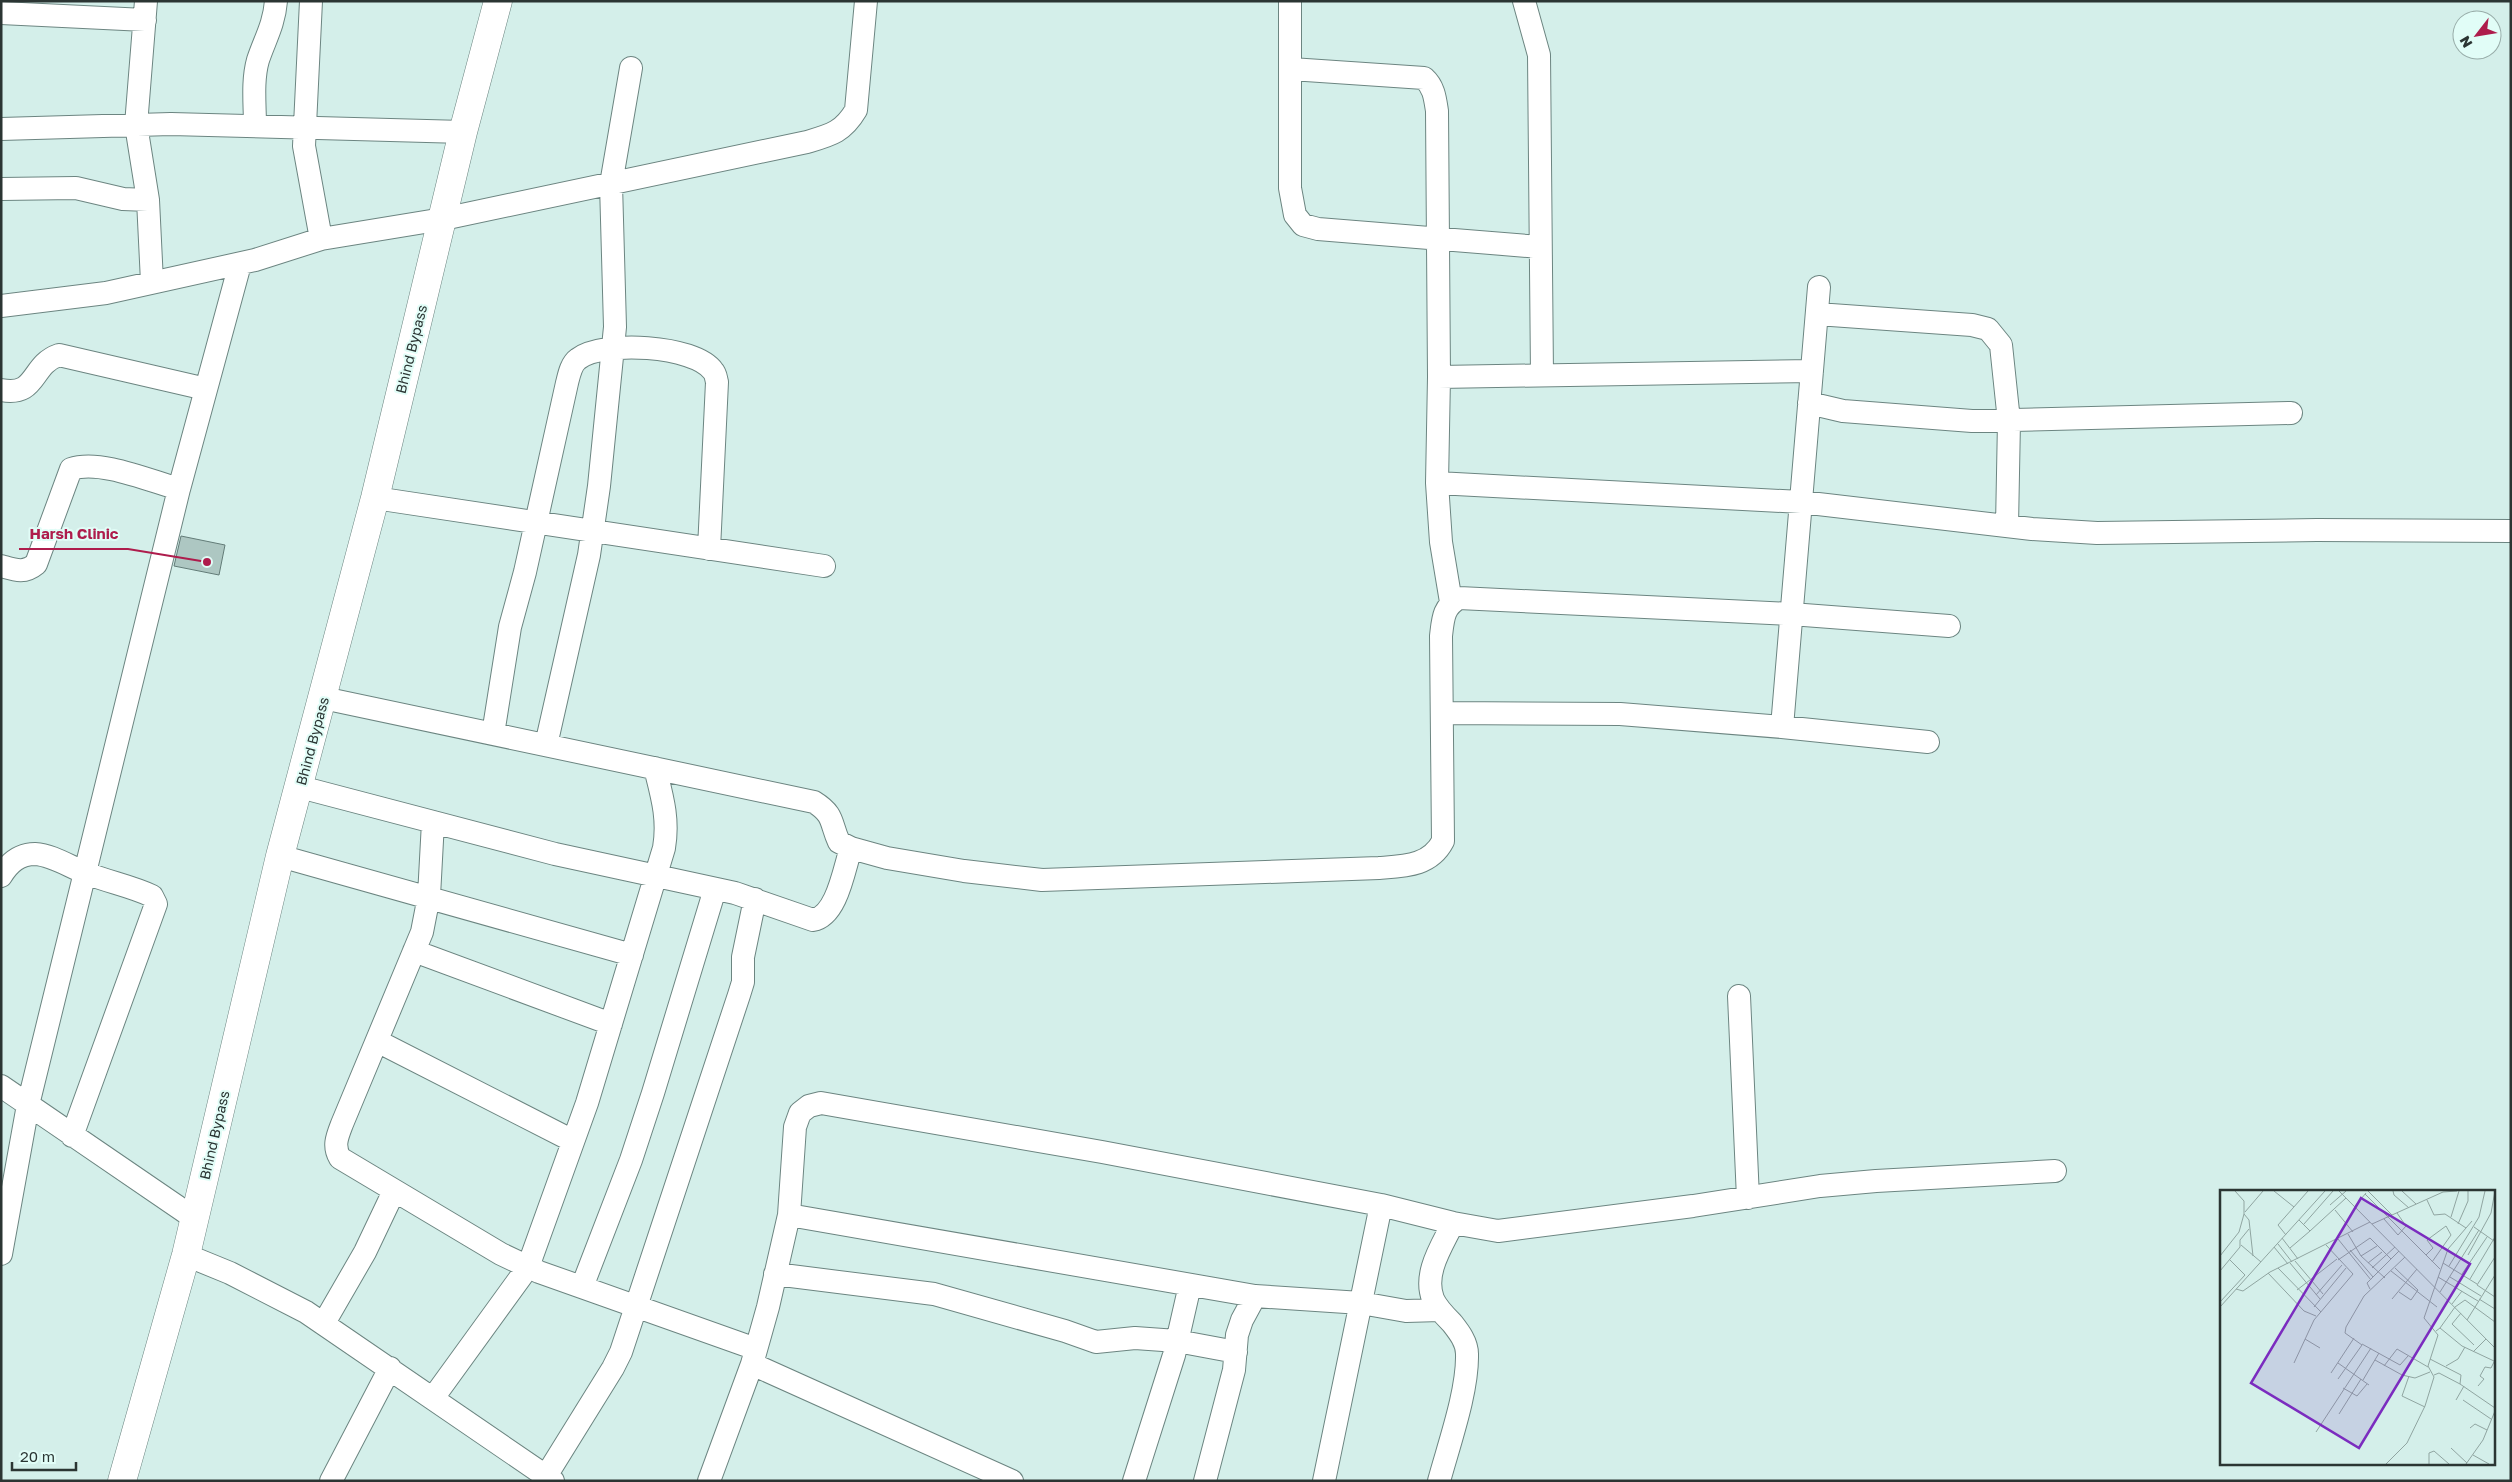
<svg xmlns="http://www.w3.org/2000/svg" width="2512" height="1482" font-family="'Golos Text',sans-serif">
<style>
.building{fill:#adc7c2;stroke:#637c78}
.lines{fill:none;stroke-linecap:round;stroke-linejoin:round}
.street-casing{stroke:#6c8581;stroke-width:24}
.secondary-casing{stroke:#6c8581;stroke-width:29}
.street{stroke:#fff;stroke-width:22}
.secondary{stroke:#fff;stroke-width:28}
.labels{text-anchor:middle;dominant-baseline:central;stroke-width:4;stroke-linejoin:round;paint-order:stroke}
.street-label{font-size:14px;fill:#2b3533;stroke:#e1fdf7}
.inset-road{fill:none;stroke:#90a5a1;stroke-width:1}
.view{fill:#7b2cbf;fill-opacity:0.15;stroke:#7b2cbf;stroke-width:2.5}
.inset-edge{fill:none;stroke:#2b3533;stroke-width:2.5}
.leader{fill:none;stroke:#ae1c4c;stroke-width:2}
.callout-dot{fill:#ae1c4c;stroke:#e1fdf7;stroke-width:2}
.callout-label{font-size:15px;text-anchor:middle;font-weight:bold;fill:#ae1c4c;stroke:#e1fdf7;stroke-width:4;stroke-linejoin:round;paint-order:stroke}
</style>
<rect width="100%" height="100%" fill="#d4efea"/>
<!-- building -->
<path class="building" d="M 181,536 L 225,545 L 219,575 L 174,566 Z"/>
<g class="lines">
<defs>
<path id="street" d="M 146,1 L 136,125 L 148,200 L 152,282
M 311,1 L 304,146 L 321,239
M 1290,1 L 1290,188 L 1295,215 L 1303,225 L 1318,229 L 1540,247
M 1524,1 L 1539,55 L 1542,375
M 1,13 L 145,20
M 1291,69 L 1424,78 C 1434,87 1435,98 1437,111 L 1439,377 L 1437,483 L 1441,542 L 1451,602
M 255,126 C 255,105 252,81 258,60 C 265,39 274,25 276,1
M 1,129 L 171,124 L 463,132
M 1,189 L 76,188 L 123,199 L 148,200
M 1,306 L 106,293 L 255,260 L 321,239 L 443,219 L 807,142 C 831,135 843,132 856,110 L 866,1
M 1817,314 L 1972,325 L 1988,329 L 2001,345 L 2009,421 L 2007,526
M 1439,377 L 1812,371
M 1,390 C 38,397 30,365 59,355 L 206,389
M 1809,403 L 1843,411 L 1972,421 L 2291,413
M 1437,483 L 1801,502 L 2032,529 L 2097,533 L 2317,530 L 2511,531
M 375,498 L 824,566
M 1,566 C 15,570 24,574 36,564 L 71,469 C 100,459 150,481 179,489
M 323,698 L 814,802 C 835,815 830,823 839,842 L 851,848 L 887,858 L 964,871 L 1042,880 L 1379,868 C 1405,866 1430,866 1443,841 L 1441,636 C 1443,619 1443,607 1459,598 L 1791,614 L 1949,626
M 1443,713 L 1620,714 L 1782,727 L 1928,742
M 1782,727 L 1819,287
M 493,734 L 510,627 L 525,572 L 567,383 C 569,375 571,364 578,359 C 602,340 695,345 713,371 C 716,374 716,379 717,382 L 709,549
M 546,745 L 589,555 L 599,486 L 615,327 L 611,184 L 631,68
M 300,787 L 555,854 L 735,893 L 813,920 C 837,916 844,869 851,848
M 433,822 L 429,896 L 422,932 L 342,1124 C 337,1137 333,1146 340,1158 L 501,1254 L 539,1272 L 756,1349
M 280,856 L 632,955
M 1,876 C 9,863 19,854 35,854 C 53,855 70,867 86,873 C 108,882 131,886 152,896 L 156,904 L 72,1136
M 414,951 L 611,1024
M 1739,996 L 1748,1198
M 377,1041 L 573,1141
M 1,1086 L 194,1218
M 789,1215 L 1255,1296 L 1361,1303 L 1406,1311 L 1440,1310
M 1,1254 L 28,1105 L 179,489 L 240,264
M 186,1255 L 230,1273 L 306,1312 L 553,1481
M 775,1274 L 934,1294 L 1065,1331 L 1096,1342 L 1135,1338 L 1177,1341 L 1236,1352
M 582,1287 L 631,1160 L 653,1093 L 715,889
M 324,1323 L 365,1252 L 394,1191
M 752,1364 L 1012,1481
M 433,1398 L 528,1267 L 587,1103 L 664,848 C 669,819 662,796 655,768
M 546,1476 L 613,1368 L 621,1352 L 739,995 L 743,982 L 743,957 L 755,899
M 331,1481 L 390,1368
M 709,1481 L 752,1364 L 768,1307 L 789,1215 L 795,1127 L 800,1113 L 809,1106 L 821,1103 L 1102,1152 L 1381,1205 L 1453,1223 L 1498,1231 L 1693,1206 L 1820,1186 L 1876,1181 L 2055,1171
M 1134,1481 L 1174,1355 L 1190,1285
M 1205,1481 L 1234,1370 L 1237,1335 L 1242,1320 L 1255,1296
M 1324,1481 L 1381,1205
M 1439,1481 C 1449,1444 1468,1391 1467,1354 C 1467,1342 1459,1332 1452,1323 C 1445,1316 1437,1308 1433,1299 C 1423,1273 1442,1246 1453,1223"/>
<path id="secondary" d="M 122,1481 L 186,1255 L 280,856 L 375,498 L 463,132 L 498,1"/>
</defs>
<!-- street casing -->
<use href="#street" class="street-casing"/>
<!-- secondary casing -->
<use href="#secondary" class="secondary-casing"/>
<!-- street -->
<use href="#street" class="street"/>
<!-- secondary -->
<use href="#secondary" class="secondary"/>
</g>
<g class="labels">
<!-- street labels -->
<g class="street-label">
<text transform="translate(411 349) rotate(-76)">Bhind Bypass</text>
<text transform="translate(312 741) rotate(-75)">Bhind Bypass</text>
<text transform="translate(214 1135) rotate(-77)">Bhind Bypass</text>
</g>
</g>
<!-- overview -->
<g transform="translate(2220 1190)">
<rect width="275" height="275" fill="#d4efea"/>
<path class="inset-road" d="M 54,1 L 74,17M 119,1 L 275,158M 148,1 L 172,25M 173,1 L 174,5 L 189,18M 182,1 L 196,14M 145,4 L 220,79M 207,10 L 214,25 L 225,24 L 246,38M 110,15 L 126,1M 135,16 L 146,3M 115,20 L 133,42M 25,22 L 43,1M 24,24 L 29,30 L 33,66M 231,27 L 239,1M 164,29 L 178,45 L 186,36 L 177,23M 84,34 L 113,1M 152,34 L 223,2 L 237,1M 238,34 L 248,11 L 248,1M 254,37 L 274,51M 90,41 L 126,8M 128,44 L 141,66 L 165,88M 66,45 L 58,35 L 88,1M 62,48 L 78,69M 118,49 L 151,90M 58,54 L 72,72M 21,55 L 41,72M 54,57 L 68,74M 70,58 L 90,41 L 79,30M 130,60 L 153,87M 206,65 L 213,58 L 207,50 L 226,36 L 231,45 L 212,72M 248,65 L 271,23 L 275,1M 0,66 L 19,42 L 24,24 L 24,11 L 15,1M 141,66 L 157,56M 275,67 L 257,95 L 275,107M 118,70 L 150,48 L 171,69M 75,71 L 103,104M 70,73 L 100,109M 148,73 L 162,62M 223,73 L 257,94M 229,76 L 259,27 L 265,1M 58,78 L 101,122M 152,78 L 175,57M 175,78 L 198,100 L 191,110 L 179,102M 0,81 L 20,57 L 20,50 L 29,39M 171,81 L 217,117M 48,83 L 84,121 L 96,126M 242,84 L 267,47M 218,87 L 258,111M 230,87 L 261,106M 250,89 L 275,47M 16,99 L 23,101 L 50,82 L 150,32M 150,99 L 147,93 L 179,61M 77,100 L 117,69M 220,102 L 259,40M 96,105 L 122,75M 172,109 L 197,79M 259,109 L 275,119M 0,112 L 25,85 L 10,70M 232,114 L 242,101M 0,117 L 105,1M 94,117 L 126,78M 241,123 L 232,134 L 254,155M 247,130 L 275,85M 220,138 L 235,117 L 245,110 L 275,132M 216,141 L 220,138 L 242,156 L 274,171M 85,149 L 100,158M 142,154 L 180,175 L 188,166M 253,162 L 266,149M 210,169 L 241,185 L 240,194M 155,170 L 182,185 L 195,188 L 210,182M 74,173 L 94,130 L 133,84 L 106,55M 118,173 L 149,195M 164,176 L 177,159 L 208,177M 226,176 L 238,169 L 245,157M 111,183 L 134,148M 214,185 L 219,183 L 240,194 L 275,218M 189,186 L 182,206 L 205,217M 118,189 L 142,155 L 125,143 L 126,137 L 144,106 L 185,67M 143,190 L 159,163M 258,196 L 264,189 L 260,186 L 265,177 L 271,178 L 275,170M 123,198 L 137,206 L 147,194M 236,210 L 244,196M 243,210 L 271,229M 119,224 L 141,189M 250,238 L 255,234 L 267,240M 96,242 L 151,158M 231,258 L 247,273M 253,265 L 269,274M 166,274 L 187,253 L 205,216 L 214,187 L 208,176 L 218,145 L 204,128 L 228,59 L 252,31M 209,274 L 209,263 L 214,261 L 229,274M 246,274 L 263,250 L 275,221"/>
<path class="view" d="M 141,8 L 250,74 L 139,258 L 31,193 Z"/>
<rect width="275" height="275" class="inset-edge"/>
</g>
<!-- callouts -->
<path class="leader" d="M207 562L128 549H19"/>
<circle class="callout-dot" cx="207" cy="562" r="5"/>
<g class="callout-label">
<text x="74" y="539">Harsh Clinic</text>
</g>
<!-- border -->
<rect width="2512" height="1482" fill="none" stroke="#2b3533" stroke-width="5"/>
<!-- north arrow -->
<g transform="translate(2477 35) rotate(239)"><circle r="24" fill="#e1fdf7" stroke="#98ada9"/>
<path d="M0-4L9 19L0 12L-9 19Z" fill="#ae1c4c"/>
<text y="-8" font-size="14" font-weight="bold" text-anchor="middle" fill="#2b3533">N</text>
</g>
<!-- scale -->
<path d="M12 1462v8h64v-8" fill="none" stroke="#2b3533" stroke-width="2.5"/>
<text x="20" y="1462" font-size="15" fill="#2b3533" stroke="#e1fdf7" stroke-width="4" paint-order="stroke">20 m</text>
</svg>
